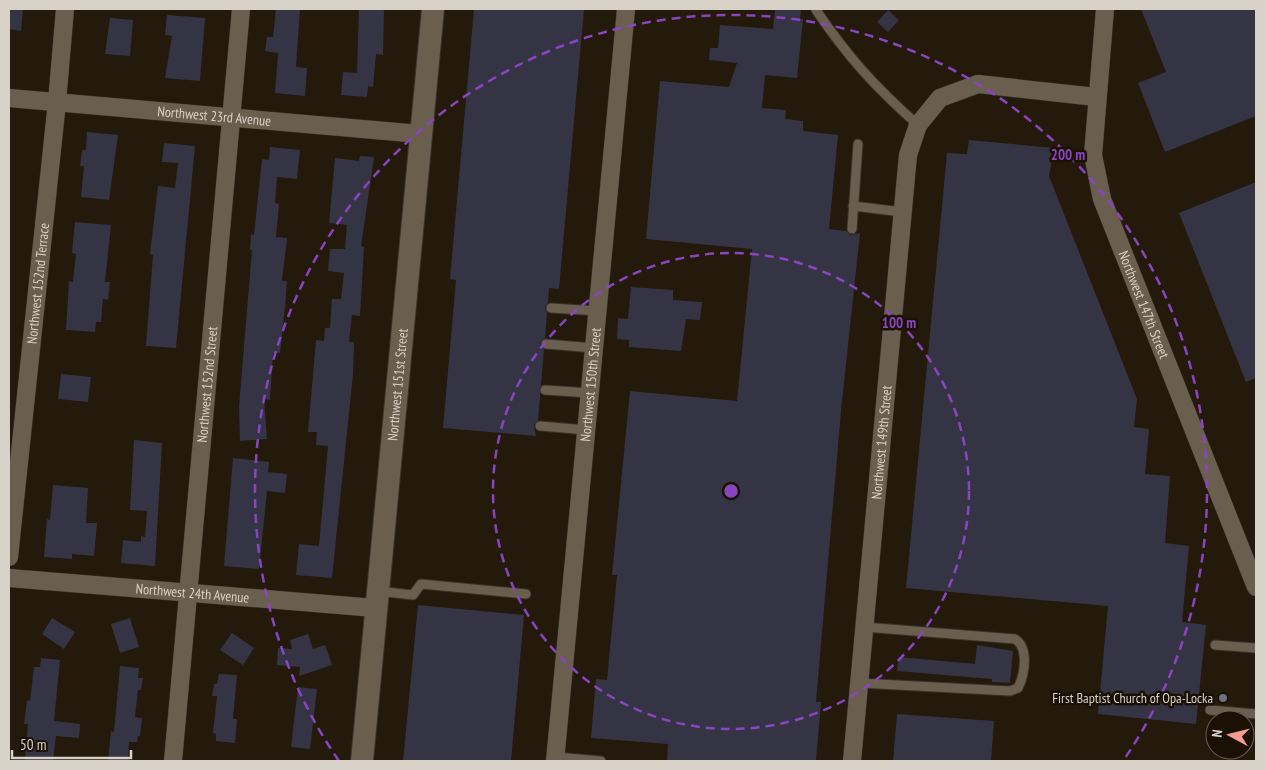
<svg xmlns="http://www.w3.org/2000/svg" width="1265" height="770" font-family="'PT Sans Narrow',sans-serif">
<style>
.building{fill:#353445}
.lines{fill:none;stroke-linecap:round;stroke-linejoin:round}
.service-casing{stroke:#39322c;stroke-width:11}
.minor-casing{stroke:#39322c;stroke-width:19}
.tertiary-casing{stroke:#39322c;stroke-width:24}
.service{stroke:#6a5f4e;stroke-width:9}
.minor{stroke:#6a5f4e;stroke-width:18}
.tertiary{stroke:#6a5f4e;stroke-width:22}
.ring{fill:none;stroke:#8945c0;stroke-width:2.5;stroke-dasharray:9 6}
.worship-dot{fill:#6b7280;stroke:#1a1104;stroke-width:2}
.labels{text-anchor:middle;dominant-baseline:central;stroke-width:5;stroke-linejoin:round;paint-order:stroke}
.street-label{font-size:14px;fill:#d7d1c8;stroke:#1a1104}
.poi-label{font-size:14px;fill:#d7d1c8;stroke:#1a1104;text-anchor:end}
.centre{fill:#8945c0;stroke:#1a1104;stroke-width:2.5}
.ring-label{font-size:15px;text-anchor:middle;font-weight:bold;fill:#8945c0;stroke:#1a1104;stroke-width:5;stroke-linejoin:round;paint-order:stroke}
</style>
<rect width="100%" height="100%" fill="#231a0b"/>
<!-- building -->
<path class="building" d="M 9,9 L 23,9 L 21,31 L 9,29 Z
M 276,9 L 300,9 L 296,67 L 307,68 L 305,96 L 275,93 L 278,53 L 265,51 L 267,37 L 273,37 Z
M 359,9 L 384,9 L 383,55 L 376,54 L 373,87 L 368,86 L 367,97 L 341,95 L 343,72 L 357,73 Z
M 474,9 L 584,9 L 559,289 L 549,288 L 548,303 L 545,307 L 547,312 L 545,338 L 540,343 L 544,350 L 538,420 L 534,425 L 536,436 L 443,428 L 456,280 L 450,279 Z
M 775,9 L 801,9 L 800,19 L 803,19 L 797,78 L 765,75 L 762,108 L 786,110 L 785,119 L 803,121 L 803,131 L 838,135 L 829,229 L 846,231 L 851,235 L 860,233 L 841,411 L 816,702 L 821,702 L 816,761 L 667,761 L 668,744 L 591,738 L 596,679 L 607,680 L 617,575 L 612,575 L 630,391 L 737,401 L 752,249 L 646,239 L 660,81 L 729,87 L 737,63 L 709,60 L 710,48 L 718,48 L 720,25 L 773,29 Z
M 1141,9 L 1256,9 L 1256,116 L 1165,152 L 1138,83 L 1166,72 Z
M 888,10 L 899,20 L 888,32 L 877,22 Z
M 167,15 L 205,18 L 200,81 L 165,78 L 172,36 L 165,35 Z
M 110,18 L 133,20 L 130,56 L 105,54 Z
M 87,132 L 118,135 L 109,200 L 81,197 L 84,166 L 80,166 L 82,150 L 86,150 Z
M 969,140 L 1054,148 L 1049,176 L 1137,399 L 1134,427 L 1149,429 L 1145,474 L 1170,476 L 1165,543 L 1189,546 L 1182,622 L 1206,625 L 1196,724 L 1098,714 L 1108,606 L 906,588 L 947,153 L 967,154 Z
M 164,143 L 195,146 L 176,348 L 146,346 L 153,255 L 150,254 L 158,186 L 175,188 L 178,163 L 162,162 Z
M 270,147 L 300,150 L 297,179 L 277,177 L 275,203 L 279,204 L 276,237 L 287,238 L 282,281 L 287,281 L 285,307 L 280,353 L 273,353 L 270,400 L 264,399 L 267,439 L 240,441 L 239,407 L 252,250 L 250,250 L 251,234 L 254,235 L 262,159 L 269,160 Z
M 360,156 L 374,157 L 361,246 L 364,247 L 360,316 L 352,315 L 349,342 L 354,342 L 353,374 L 332,578 L 296,575 L 299,544 L 319,546 L 328,446 L 316,445 L 317,432 L 308,432 L 316,340 L 324,341 L 325,328 L 330,328 L 332,299 L 341,299 L 344,273 L 328,271 L 330,249 L 345,249 L 347,225 L 329,223 L 335,158 L 359,161 Z
M 1256,182 L 1256,378 L 1246,382 L 1179,213 Z
M 75,222 L 111,225 L 105,282 L 110,282 L 108,300 L 103,299 L 101,322 L 96,322 L 95,332 L 66,330 L 69,281 L 73,282 L 76,254 L 72,253 Z
M 631,287 L 673,290 L 673,300 L 702,302 L 700,320 L 686,319 L 681,351 L 629,347 L 629,340 L 617,339 L 618,318 L 628,319 Z
M 61,374 L 91,377 L 88,402 L 58,399 Z
M 134,440 L 162,443 L 155,566 L 121,563 L 123,540 L 141,542 L 141,536 L 145,537 L 147,511 L 130,510 Z
M 233,458 L 269,462 L 268,472 L 287,474 L 285,493 L 267,491 L 259,569 L 224,566 Z
M 53,485 L 88,488 L 86,523 L 97,523 L 94,556 L 72,554 L 72,559 L 44,557 L 47,519 L 50,520 Z
M 418,605 L 524,615 L 511,761 L 403,761 Z
M 52,618 L 75,632 L 64,649 L 42,634 Z
M 130,618 L 139,647 L 120,653 L 111,624 Z
M 232,633 L 254,648 L 243,665 L 220,650 Z
M 308,634 L 313,649 L 325,645 L 332,665 L 299,676 L 300,667 L 277,665 L 278,648 L 292,649 L 290,640 Z
M 977,645 L 1013,651 L 1010,683 L 992,682 L 992,679 L 897,671 L 899,657 L 975,664 Z
M 41,658 L 60,660 L 54,721 L 80,724 L 79,738 L 56,736 L 53,761 L 25,761 L 28,724 L 24,724 L 27,700 L 30,701 L 34,667 L 40,667 Z
M 120,666 L 139,668 L 138,678 L 143,678 L 141,690 L 138,690 L 135,717 L 142,718 L 140,736 L 138,736 L 137,742 L 129,742 L 128,761 L 108,761 L 111,731 L 114,732 Z
M 219,674 L 237,675 L 233,719 L 237,719 L 235,743 L 216,741 L 216,734 L 213,733 L 217,696 L 212,696 L 214,684 L 217,684 Z
M 298,687 L 317,689 L 310,749 L 291,747 Z
M 897,714 L 994,721 L 991,761 L 893,761 Z"/>
<g class="lines">
<defs>
<path id="service" d="M 816,10 C 848,57 875,87 918,125
M 853,206 L 902,212
M 852,229 L 858,144
M 551,308 L 598,311
M 546,344 L 594,348
M 545,390 L 590,393
M 540,426 L 587,430
M 377,591 L 413,595 L 421,584 L 526,594
M 1215,645 L 1256,648
M 859,683 L 1010,691 L 1018,688 C 1025,674 1029,648 1015,639 L 864,627
M 1210,710 L 1256,714
M 556,757 L 601,761"/>
<g id="minor">
<path id="s1" d="M 1105,9 L 1093,155 L 1102,199 L 1256,587"/>
<path id="s2" d="M 9,98 L 420,134"/>
<path id="s3" d="M 9,557 L 57,102 L 65,9"/>
<path id="s4" d="M 9,578 L 375,608"/>
<path id="s5" d="M 173,761 L 241,9"/>
<path id="s6" d="M 555,761 L 626,9"/>
<path id="s7" d="M 852,761 L 908,155 L 918,125 L 940,98 L 978,84 L 1096,97"/>
</g>
<g id="tertiary">
<path id="s8" d="M 362,761 L 433,9"/>
</g>
</defs>
<!-- service casing -->
<use href="#service" class="service-casing"/>
<!-- minor casing -->
<use href="#minor" class="minor-casing"/>
<!-- tertiary casing -->
<use href="#tertiary" class="tertiary-casing"/>
<!-- service -->
<use href="#service" class="service"/>
<!-- minor -->
<use href="#minor" class="minor"/>
<!-- tertiary -->
<use href="#tertiary" class="tertiary"/>
</g>
<!-- distance rings -->
<g class="ring">
<circle cx="731" cy="491" r="238"/>
<path d="M339 761A476 476 0 1 1 1123 761"/>
</g>
<!-- markers -->
<circle class="worship-dot" cx="1223" cy="698" r="5"/>
<g class="labels">
<!-- street labels -->
<g class="street-label">
<text stroke="none"><textPath href="#s2" startOffset="206">Northwest 23rd Avenue</textPath></text>
<text stroke="none"><textPath href="#s3" startOffset="275">Northwest 152nd Terrace</textPath></text>
<text stroke="none"><textPath href="#s1" startOffset="305">Northwest 147th Street</textPath></text>
<text stroke="none"><textPath href="#s5" startOffset="378">Northwest 152nd Street</textPath></text>
<text stroke="none"><textPath href="#s8" startOffset="378">Northwest 151st Street</textPath></text>
<text stroke="none"><textPath href="#s6" startOffset="378">Northwest 150th Street</textPath></text>
<text stroke="none"><textPath href="#s7" startOffset="320">Northwest 149th Street</textPath></text>
<text stroke="none"><textPath href="#s4" startOffset="184">Northwest 24th Avenue</textPath></text>
</g>
<!-- poi labels -->
<g class="poi-label">
<text x="1213" y="698">First Baptist Church of Opa-Locka</text>
</g>
</g>
<circle cx="731" cy="491" r="8" class="centre"/>
<g class="ring-label">
<text x="1068" y="160">200 m</text>
<text x="899" y="328">100 m</text>
</g>
<!-- border -->
<rect width="1265" height="770" fill="none" stroke="#d7d1c8" stroke-width="20"/>
<!-- north arrow -->
<g transform="translate(1230 735) rotate(277)"><circle r="24" fill="#1a1104" stroke="#665e52"/>
<path d="M0-4L9 19L0 12L-9 19Z" fill="#f59c91"/>
<text y="-8" font-size="14" font-weight="bold" text-anchor="middle" fill="#d7d1c8">N</text>
</g>
<!-- scale -->
<path d="M12 750v8h119v-8" fill="none" stroke="#d7d1c8" stroke-width="2.5"/>
<text x="20" y="750" font-size="15" fill="#d7d1c8" stroke="#1a1104" stroke-width="4" paint-order="stroke">50 m</text>
</svg>
